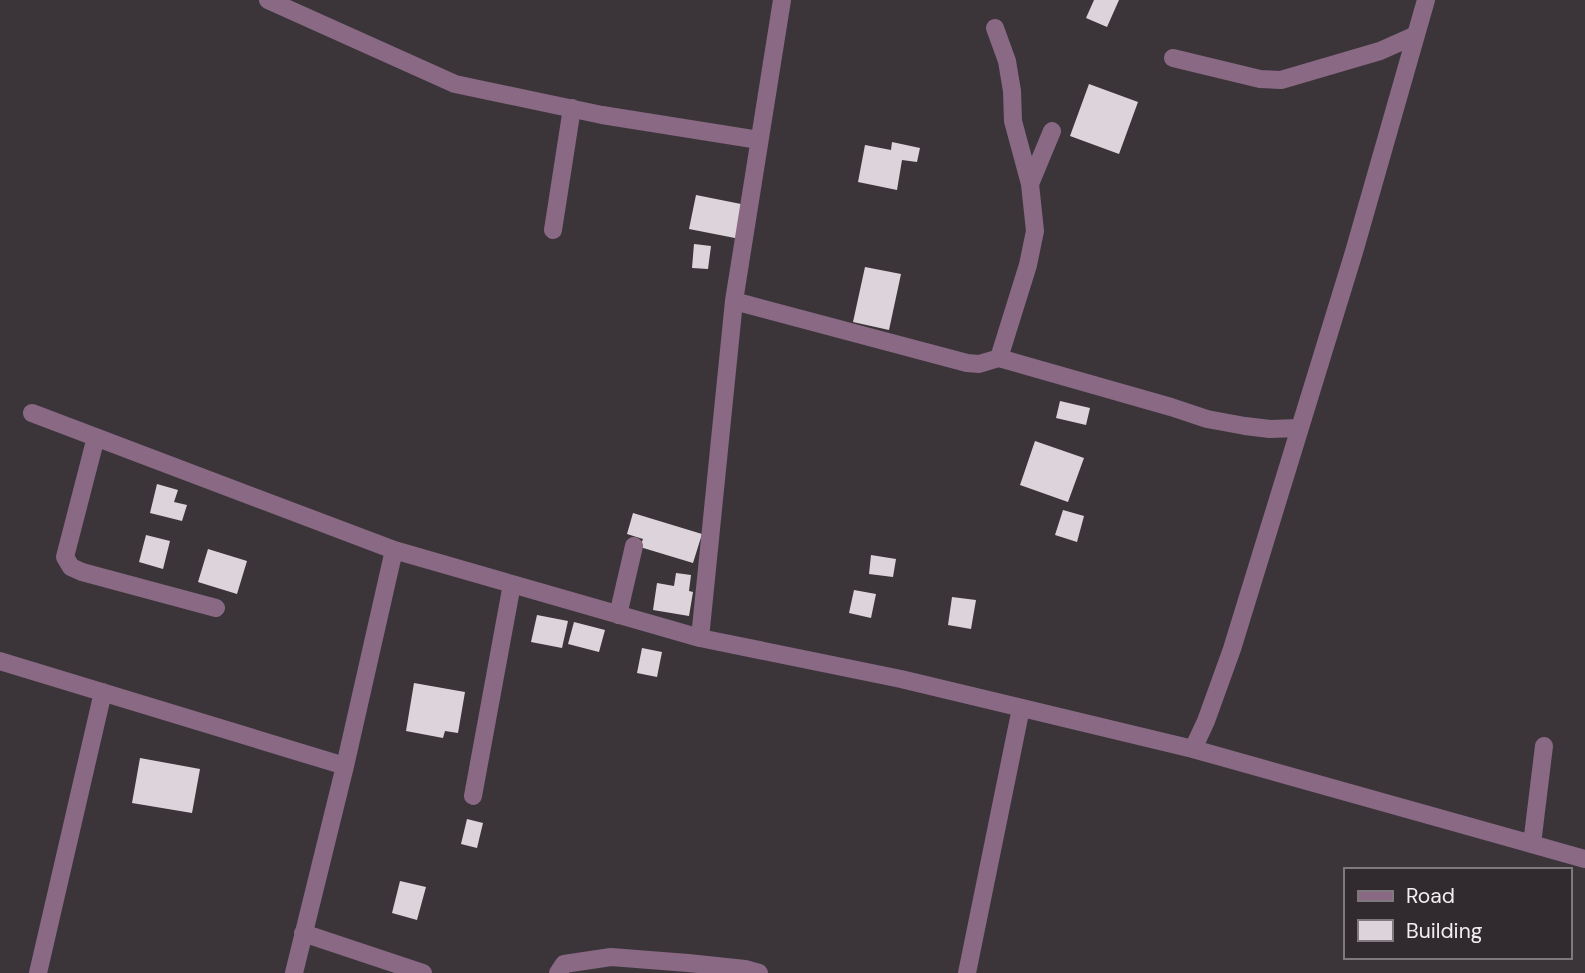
<svg xmlns="http://www.w3.org/2000/svg" width="1585" height="973" font-family="'DM Sans',sans-serif">
<style>
.building{fill:#ddd4db}
.lines{fill:none;stroke-linecap:round;stroke-linejoin:round}
.street{stroke:#896984;stroke-width:18}
</style>
<rect width="100%" height="100%" fill="#3b353a"/>
<!-- building -->
<path class="building" d="M 1094,0 L 1119,0 L 1107,27 L 1086,18 Z
M 1089,84 L 1138,102 L 1119,154 L 1070,136 Z
M 892,142 L 920,148 L 917,162 L 902,160 L 897,190 L 858,182 L 865,145 L 891,150 Z
M 696,195 L 746,205 L 740,239 L 689,229 Z
M 694,244 L 711,246 L 708,269 L 692,268 Z
M 865,267 L 901,274 L 889,330 L 853,322 Z
M 1060,401 L 1090,408 L 1086,425 L 1056,418 Z
M 1035,441 L 1084,458 L 1068,502 L 1020,485 Z
M 157,484 L 178,490 L 174,502 L 187,505 L 182,521 L 150,513 Z
M 1063,510 L 1084,516 L 1077,542 L 1055,535 Z
M 633,513 L 702,534 L 693,563 L 640,547 L 643,539 L 627,534 Z
M 146,535 L 170,541 L 163,569 L 139,562 Z
M 208,549 L 247,561 L 237,594 L 198,582 Z
M 871,555 L 896,559 L 893,577 L 869,574 Z
M 676,573 L 691,575 L 689,591 L 693,592 L 689,616 L 653,610 L 657,583 L 674,586 Z
M 854,590 L 876,594 L 871,618 L 849,613 Z
M 952,597 L 976,600 L 971,629 L 948,625 Z
M 537,615 L 568,621 L 562,648 L 531,642 Z
M 574,622 L 605,630 L 599,652 L 568,644 Z
M 642,648 L 662,652 L 657,677 L 637,673 Z
M 414,683 L 465,692 L 458,733 L 445,731 L 443,738 L 406,731 Z
M 140,758 L 200,769 L 192,813 L 132,803 Z
M 467,819 L 483,823 L 477,848 L 461,844 Z
M 400,881 L 426,887 L 417,920 L 392,913 Z"/>
<g class="lines">
<!-- street -->
<path class="street" d="M 268,0 L 455,84 L 602,115 L 759,140
M 995,28 L 1007,61 L 1012,91 L 1013,121 L 1030,184 L 1035,231 L 1028,265 L 999,358
M 1173,58 L 1260,79 L 1281,80 L 1380,51 L 1416,35
M 1030,184 L 1052,131
M 553,230 L 572,108
M 734,301 L 967,363 L 979,364 L 999,358 L 1171,407 L 1207,419 L 1245,426 L 1270,429 L 1299,428
M 32,413 L 394,550
M 96,437 L 65,557 L 71,567 L 82,572 L 216,608
M 618,615 L 634,546
M 700,638 L 901,679 L 1193,749 L 1585,859
M 0,661 L 345,766
M 1193,749 L 1206,721 L 1232,649 L 1354,252 L 1426,0
M 473,796 L 512,584
M 1532,844 L 1544,746
M 303,933 L 423,973
M 38,973 L 103,692
M 294,973 L 345,766 L 394,550 L 700,638 L 734,301 L 782,0
M 558,973 L 564,964 L 611,957 L 688,963 L 745,969 L 759,973
M 967,973 L 1021,708"/>
</g>
<!-- legend -->
<rect x="1344" y="868" width="228" height="91" fill="#312b30" stroke="#7f797e" stroke-width="2"/>
<rect x="1358" y="891" width="35" height="10" fill="#896984" stroke="#7f797e" stroke-width="2"/>
<text x="1406" y="903" font-size="21" fill="#f3eef2">Road</text>
<rect x="1358" y="920" width="35" height="21" fill="#ddd4db" stroke="#7f797e" stroke-width="2"/>
<text x="1406" y="938" font-size="21" fill="#f3eef2">Building</text>
</svg>
